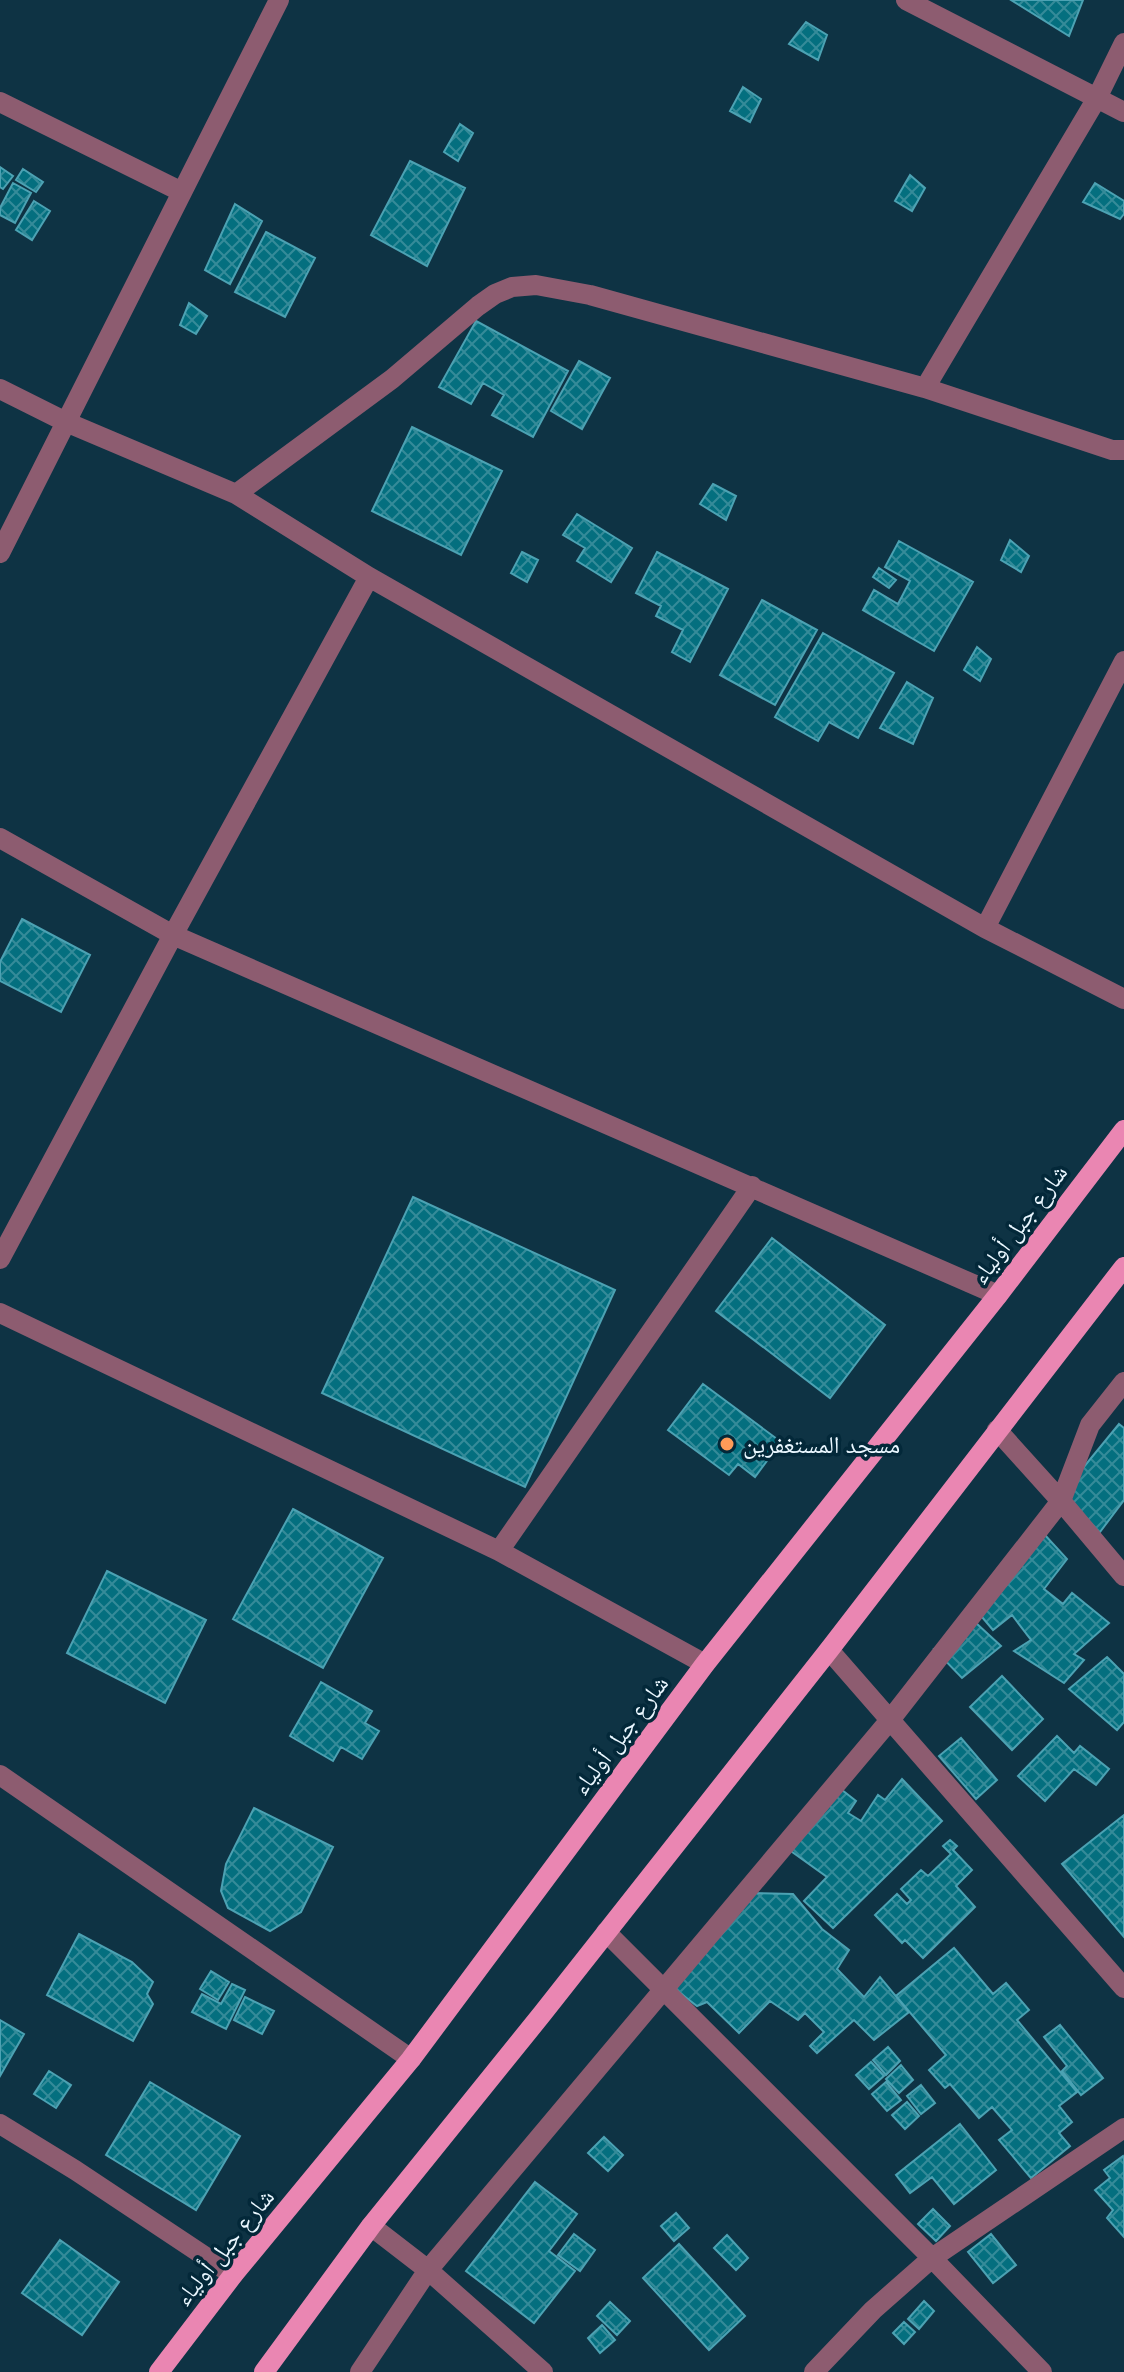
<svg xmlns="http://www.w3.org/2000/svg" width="1124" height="2372" font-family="'PT Sans','Noto Naskh Arabic',sans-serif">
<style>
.building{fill:url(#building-cross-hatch);stroke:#4ca2b3;stroke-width:2}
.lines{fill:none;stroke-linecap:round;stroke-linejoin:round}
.street{stroke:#8d5c70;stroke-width:20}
.primary{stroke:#ea86b2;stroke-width:20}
.poi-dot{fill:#fe9b58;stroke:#032839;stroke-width:3}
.labels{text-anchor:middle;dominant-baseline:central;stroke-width:7;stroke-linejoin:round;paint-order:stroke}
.street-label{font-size:24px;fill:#eaf7ff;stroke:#032839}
.poi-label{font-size:24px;fill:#eaf7ff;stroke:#032839;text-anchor:start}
</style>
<defs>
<pattern id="building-cross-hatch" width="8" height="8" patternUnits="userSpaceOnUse" patternTransform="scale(2)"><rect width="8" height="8" fill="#046f7f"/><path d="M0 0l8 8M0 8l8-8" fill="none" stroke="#358b99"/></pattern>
</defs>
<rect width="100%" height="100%" fill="#0e3344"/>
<!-- building -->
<path class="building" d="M 1011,0 L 1083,0 L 1069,36 Z
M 806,22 L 827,35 L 818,60 L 789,44 Z
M 743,87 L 761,99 L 750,122 L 730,111 Z
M 460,124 L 473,133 L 458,161 L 444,152 Z
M 410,161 L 465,188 L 427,266 L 371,235 Z
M 0,167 L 13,176 L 3,189 L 0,187 Z
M 23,169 L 43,182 L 36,192 L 16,180 Z
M 910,175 L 925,188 L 912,211 L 895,201 Z
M 13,183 L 31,193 L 15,223 L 0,215 L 0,208 Z
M 1095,183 L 1124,201 L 1124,214 L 1120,219 L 1083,202 Z
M 34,201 L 50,211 L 32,240 L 16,230 Z
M 235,204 L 262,221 L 230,284 L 205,270 Z
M 266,232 L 315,258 L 285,317 L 235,292 Z
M 189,303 L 207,316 L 196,334 L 180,325 Z
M 476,321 L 568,371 L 533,437 L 492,415 L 504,395 L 483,383 L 471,404 L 439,387 Z
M 579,361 L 610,378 L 582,429 L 551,411 Z
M 412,427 L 502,471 L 461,555 L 372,511 Z
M 713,484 L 736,496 L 726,520 L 700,504 Z
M 577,514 L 632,548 L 611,582 L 577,561 L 585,548 L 563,535 Z
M 1010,540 L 1029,556 L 1021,572 L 1001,560 Z
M 899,541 L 973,582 L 934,651 L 863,610 L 874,590 L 898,604 L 910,581 L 885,567 Z
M 522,552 L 538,560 L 527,582 L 511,573 Z
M 657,552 L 728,589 L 690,662 L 672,652 L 683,630 L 656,616 L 661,606 L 636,593 Z
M 879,568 L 896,580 L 889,588 L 873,577 Z
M 762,600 L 817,630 L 775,705 L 720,675 Z
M 823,633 L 894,673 L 858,738 L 829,722 L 818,741 L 775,717 Z
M 977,647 L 991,659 L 980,681 L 964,670 Z
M 907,682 L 933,698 L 913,744 L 880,728 Z
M 22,919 L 90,955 L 61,1012 L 0,981 L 0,962 Z
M 413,1197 L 615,1290 L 525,1487 L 322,1393 Z
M 772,1238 L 885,1325 L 830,1398 L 716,1311 Z
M 703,1384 L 781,1442 L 755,1477 L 738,1464 L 729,1475 L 668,1430 Z
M 1119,1424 L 1124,1428 L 1124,1500 L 1097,1536 L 1060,1496 Z
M 293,1509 L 383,1558 L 323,1668 L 233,1619 Z
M 1044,1534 L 1067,1559 L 1044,1589 L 1063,1604 L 1072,1593 L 1109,1623 L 1074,1654 L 1084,1660 L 1064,1683 L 1014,1651 L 1031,1640 L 1012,1615 L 993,1630 L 976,1610 Z
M 107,1571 L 206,1620 L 165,1703 L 67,1653 Z
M 976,1623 L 1001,1646 L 962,1678 L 934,1649 Z
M 1107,1657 L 1124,1674 L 1124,1722 L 1117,1730 L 1069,1689 Z
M 1002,1676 L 1043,1719 L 1012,1750 L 970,1707 Z
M 321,1682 L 372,1711 L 365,1723 L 379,1731 L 362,1759 L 341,1747 L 333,1761 L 290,1736 Z
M 1057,1736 L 1074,1753 L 1080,1746 L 1109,1769 L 1096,1785 L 1074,1769 L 1045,1801 L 1018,1776 Z
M 961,1738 L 997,1780 L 976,1799 L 939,1756 Z
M 902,1779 L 942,1821 L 833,1928 L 804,1901 L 827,1877 L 788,1849 L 833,1783 L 856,1801 L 848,1813 L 861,1821 L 878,1795 L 885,1800 Z
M 254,1808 L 333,1847 L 301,1912 L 270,1931 L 228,1908 L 221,1891 L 226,1864 Z
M 1124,1815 L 1124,1937 L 1062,1864 Z
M 950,1840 L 957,1846 L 953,1850 L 972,1870 L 956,1886 L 975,1907 L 923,1958 L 905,1940 L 902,1943 L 875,1915 L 897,1894 L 907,1904 L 911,1900 L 901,1889 L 921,1870 L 928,1876 L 951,1854 L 943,1846 Z
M 748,1893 L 793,1894 L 822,1929 L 849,1950 L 837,1969 L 864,1997 L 880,1977 L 909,2012 L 874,2040 L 854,2020 L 817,2053 L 810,2046 L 824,2032 L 805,2013 L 798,2020 L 770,2001 L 739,2033 L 707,2002 L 697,2006 L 671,1986 Z
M 79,1934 L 132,1962 L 153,1982 L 147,1994 L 153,2004 L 133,2041 L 47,1995 Z
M 954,1948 L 993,1994 L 1006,1983 L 1029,2010 L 1017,2020 L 1077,2092 L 1059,2106 L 1072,2122 L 1059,2133 L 1070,2146 L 1031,2178 L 999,2140 L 1012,2130 L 992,2107 L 979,2118 L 950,2084 L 945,2088 L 929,2070 L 946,2055 L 896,1996 Z
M 211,1971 L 229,1982 L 218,2000 L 200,1989 Z
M 232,1984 L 245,1990 L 226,2029 L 192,2012 L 202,1994 L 221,2004 Z
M 245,1997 L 274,2011 L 262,2034 L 234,2020 Z
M 0,2020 L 24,2034 L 0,2076 Z
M 1060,2025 L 1103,2078 L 1081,2095 L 1062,2071 L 1067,2066 L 1044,2037 Z
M 888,2047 L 900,2061 L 886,2075 L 873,2060 Z
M 871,2062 L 884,2076 L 869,2089 L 856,2075 Z
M 901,2065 L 913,2080 L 899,2093 L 886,2079 Z
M 49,2071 L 71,2085 L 56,2108 L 34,2094 Z
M 150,2082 L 240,2136 L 196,2210 L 106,2155 Z
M 886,2082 L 901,2100 L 887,2111 L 872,2094 Z
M 921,2085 L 935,2103 L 921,2114 L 907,2096 Z
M 907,2102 L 919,2116 L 905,2129 L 892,2115 Z
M 960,2124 L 996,2170 L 954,2204 L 932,2177 L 910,2193 L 896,2175 Z
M 604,2137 L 623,2155 L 608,2171 L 588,2153 Z
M 1123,2156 L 1124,2158 L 1124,2237 L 1107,2218 L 1113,2210 L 1095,2190 L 1110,2178 L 1104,2170 Z
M 535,2182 L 577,2214 L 549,2251 L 575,2271 L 534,2323 L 466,2271 Z
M 933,2209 L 950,2226 L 936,2241 L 918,2224 Z
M 676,2213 L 689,2228 L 674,2241 L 661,2226 Z
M 574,2234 L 595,2250 L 580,2271 L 558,2255 Z
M 991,2234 L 1016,2265 L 993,2283 L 968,2252 Z
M 727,2235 L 748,2258 L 736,2270 L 714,2248 Z
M 60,2240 L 119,2282 L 82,2335 L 22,2293 Z
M 679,2244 L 745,2316 L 709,2350 L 643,2278 Z
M 924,2301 L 934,2311 L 919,2329 L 908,2319 Z
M 610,2302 L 630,2321 L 617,2335 L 597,2316 Z
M 904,2322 L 915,2332 L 904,2344 L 893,2333 Z
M 602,2325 L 615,2340 L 600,2353 L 588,2338 Z"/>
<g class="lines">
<!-- street -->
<path class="street" d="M 906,0 L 1124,112
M 0,102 L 182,192
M 925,388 L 1097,98 L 1124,43
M 0,389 L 66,422 L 236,494 L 369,577 L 985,928 L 1124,999
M 236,494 L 392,379 L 478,306 L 495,294 L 512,287 L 536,285 L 590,295 L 925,388 L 1112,450 L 1124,450
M 0,553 L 279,0
M 0,838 L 173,935 L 998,1295
M 985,928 L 1124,661
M 0,1259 L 173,935 L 369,577
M 0,1313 L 499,1551 L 705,1664
M 997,1430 L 1061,1501 L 1124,1576
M 499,1551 L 752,1186
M 829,1650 L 1124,1988
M 0,1775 L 411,2059
M 606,1932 L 932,2258 L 1042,2372
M 0,2124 L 75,2170 L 233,2275
M 371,2226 L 428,2270 L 543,2372
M 360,2372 L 428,2270 L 890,1720 L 1061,1501 L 1090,1425 L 1124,1382
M 814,2372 L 873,2310 L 932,2258 L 1124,2128"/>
<!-- primary -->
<path class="primary" d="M 159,2372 L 233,2275 L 411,2059 L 705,1664 L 998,1295 L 1124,1130
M 264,2372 L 371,2226 L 542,2014 L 829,1650 L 1124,1267"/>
</g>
<!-- markers -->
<circle class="poi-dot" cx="727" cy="1444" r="8"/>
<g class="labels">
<!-- street labels -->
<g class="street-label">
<text transform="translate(1019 1224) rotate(-53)">شارع جبل أولياء</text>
<text transform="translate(620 1735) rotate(-53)">شارع جبل أولياء</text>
<text transform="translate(224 2247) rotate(-51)">شارع جبل أولياء</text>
</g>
<!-- poi labels -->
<g class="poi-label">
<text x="743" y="1444">مسجد المستغفرين</text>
</g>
</g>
</svg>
